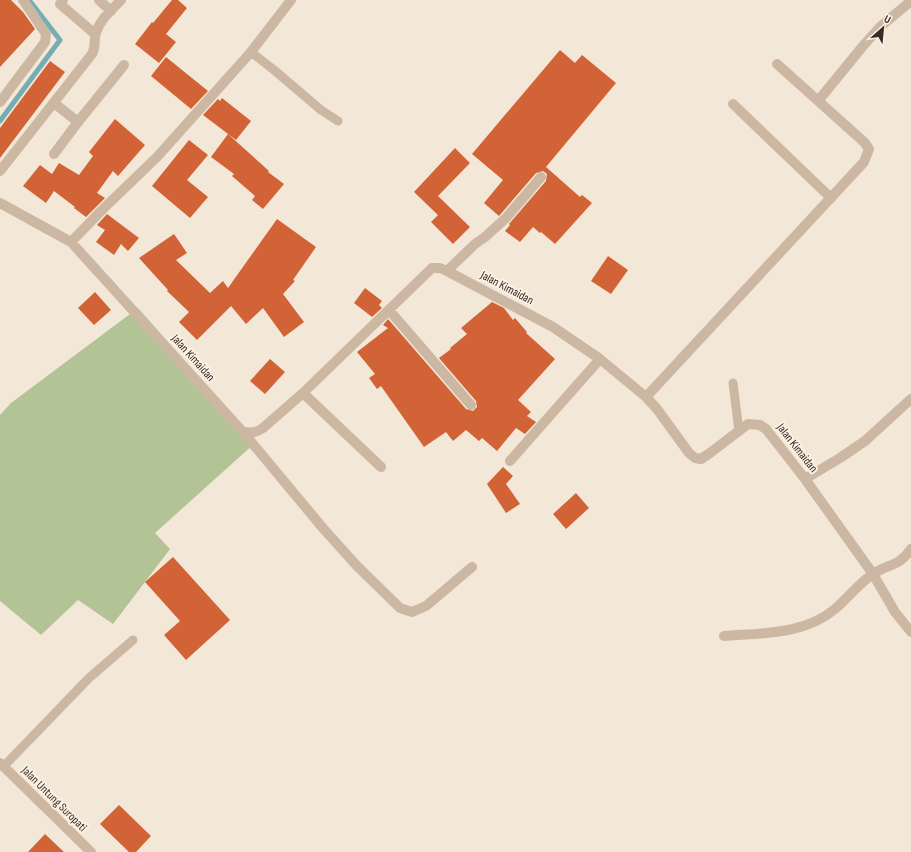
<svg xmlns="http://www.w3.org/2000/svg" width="911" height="852" font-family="'Sofia Sans Condensed',sans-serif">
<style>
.green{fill:#b2c496}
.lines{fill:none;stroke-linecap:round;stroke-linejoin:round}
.stream{stroke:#74aeb3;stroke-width:5}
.building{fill:#d26337}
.service{stroke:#ccb7a2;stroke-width:9}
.minor{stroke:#ccb7a2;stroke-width:10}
.labels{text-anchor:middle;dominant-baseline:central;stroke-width:4;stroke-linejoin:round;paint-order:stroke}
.street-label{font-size:12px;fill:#362b25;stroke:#fbf1e4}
</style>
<rect width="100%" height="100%" fill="#f3e7d7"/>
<!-- green -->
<path class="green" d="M 138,308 L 255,443 L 155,533 L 170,549 L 113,624 L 78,600 L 41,635 L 0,601 L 0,415 L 11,403 Z"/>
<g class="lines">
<!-- stream -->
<path class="stream" d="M 0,121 L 60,40 L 29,0"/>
</g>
<!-- building -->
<path class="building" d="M 0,0 L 11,0 L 23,12 L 35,29 L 0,67 Z
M 172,0 L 178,0 L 187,8 L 166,34 L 176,42 L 159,63 L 135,44 L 152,22 L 153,23 Z
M 560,50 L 575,63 L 582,55 L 616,83 L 546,167 L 580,197 L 582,195 L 592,203 L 555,244 L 541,232 L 540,233 L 533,227 L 520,242 L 505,231 L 510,225 L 509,224 L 546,181 L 547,174 L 543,171 L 536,173 L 499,216 L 484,203 L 503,180 L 472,154 Z
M 166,57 L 208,91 L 191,109 L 151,76 Z
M 50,61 L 65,72 L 0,158 L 0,128 Z
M 222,98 L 251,121 L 236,140 L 203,115 L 218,99 L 220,101 Z
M 115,119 L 145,145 L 118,176 L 113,171 L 97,193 L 105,198 L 86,217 L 74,208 L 75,207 L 54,191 L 46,203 L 23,186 L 40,165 L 52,174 L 59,163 L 79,175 L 93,156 L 89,152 Z
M 228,134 L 269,171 L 268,172 L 284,184 L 263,209 L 252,200 L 255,196 L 232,176 L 234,174 L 211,157 Z
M 189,140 L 208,155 L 187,180 L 208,197 L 190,218 L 152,186 Z
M 455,148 L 470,163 L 438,196 L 470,227 L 453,244 L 431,222 L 438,215 L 414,192 Z
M 107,214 L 139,238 L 128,251 L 121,244 L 114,255 L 96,242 L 105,230 L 97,225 Z
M 277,219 L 316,247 L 293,280 L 295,281 L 283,294 L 304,322 L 284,337 L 263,308 L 246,324 L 231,306 L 197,340 L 179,322 L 189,312 L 167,291 L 168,290 L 139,258 L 174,234 L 187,253 L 176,260 L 210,293 L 223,281 L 228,288 Z
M 608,256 L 628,270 L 611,294 L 591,281 Z
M 365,288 L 382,301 L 379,305 L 382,308 L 372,317 L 354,303 Z
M 95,292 L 111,310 L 94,325 L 78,308 Z
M 492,302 L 504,308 L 513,320 L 515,318 L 527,332 L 526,333 L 555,359 L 518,400 L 531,412 L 527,416 L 536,422 L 525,434 L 516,428 L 497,451 L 482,438 L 479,441 L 466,430 L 453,441 L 446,432 L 424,447 L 381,386 L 377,389 L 369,378 L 375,374 L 357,352 L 388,328 L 383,325 L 388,319 L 466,409 L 473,411 L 477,407 L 476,401 L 439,358 L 451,349 L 450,348 L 467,334 L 461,328 Z
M 270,359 L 285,372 L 265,394 L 250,381 Z
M 503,467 L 513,476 L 506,484 L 520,504 L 506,513 L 487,484 Z
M 576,493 L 589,508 L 566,529 L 553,514 Z
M 173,557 L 230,620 L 186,660 L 164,635 L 180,621 L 145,582 Z
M 119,805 L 151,836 L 136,852 L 129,852 L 100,824 Z
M 45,834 L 64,852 L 28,852 Z"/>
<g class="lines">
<!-- service -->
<path class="service" d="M 251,52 L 274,70 L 321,110 L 338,121
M 733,383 L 739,431
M 3,767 L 89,678 L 133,640"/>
<!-- minor -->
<path class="minor" d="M 63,0 L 60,4 L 95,34
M 99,0 L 111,11
M 818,101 L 863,46 L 880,27 L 911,1
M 0,102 L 45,42 L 46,34 L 23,0
M 54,103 L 78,122 L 124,65
M 733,104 L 831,198
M 54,154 L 78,122
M 0,171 L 92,54 C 97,44 93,40 96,33 C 100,19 112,10 121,0
M 0,203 L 71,242 L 243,432 C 251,433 256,433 263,428 L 303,393 L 432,268 L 440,268 L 447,271 L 553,327 L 600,359 L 646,397 L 657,409 L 689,453 L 695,458 L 701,459 L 710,453 L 748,424 L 760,425 L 766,429 L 805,479 L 873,574 L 895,612 L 911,632
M 71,242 L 102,210 L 157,157 L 251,52 L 291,0
M 447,271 L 475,244 L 485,237 L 506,218 L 541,177
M 389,310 L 471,405
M 303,393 L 381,467
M 646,397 L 864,162 L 869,149 L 864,142 L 777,64
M 243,432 L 322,527 L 357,566 L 400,608 L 412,612 L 426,606 L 472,567
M 510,461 L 600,359
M 805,479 L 840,458 L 865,441 L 911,399
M 724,636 C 762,633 804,635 835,609 C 848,598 859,583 873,574 C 888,564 900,566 911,549
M 0,763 L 91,852"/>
</g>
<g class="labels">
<!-- street labels -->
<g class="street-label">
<text transform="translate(507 288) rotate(28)">Jalan Kimaidan</text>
<text transform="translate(193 358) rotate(48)">Jalan Kimaidan</text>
<text transform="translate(797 448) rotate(52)">Jalan Kimaidan</text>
<text transform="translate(54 799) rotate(45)">Jalan Untung Suropati</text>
</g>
</g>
<!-- north arrow -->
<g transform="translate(883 28) rotate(27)" stroke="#fbf1e4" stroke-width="3" paint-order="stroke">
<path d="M0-3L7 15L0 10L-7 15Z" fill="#362b25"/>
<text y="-6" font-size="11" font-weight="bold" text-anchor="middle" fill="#362b25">U</text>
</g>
</svg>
